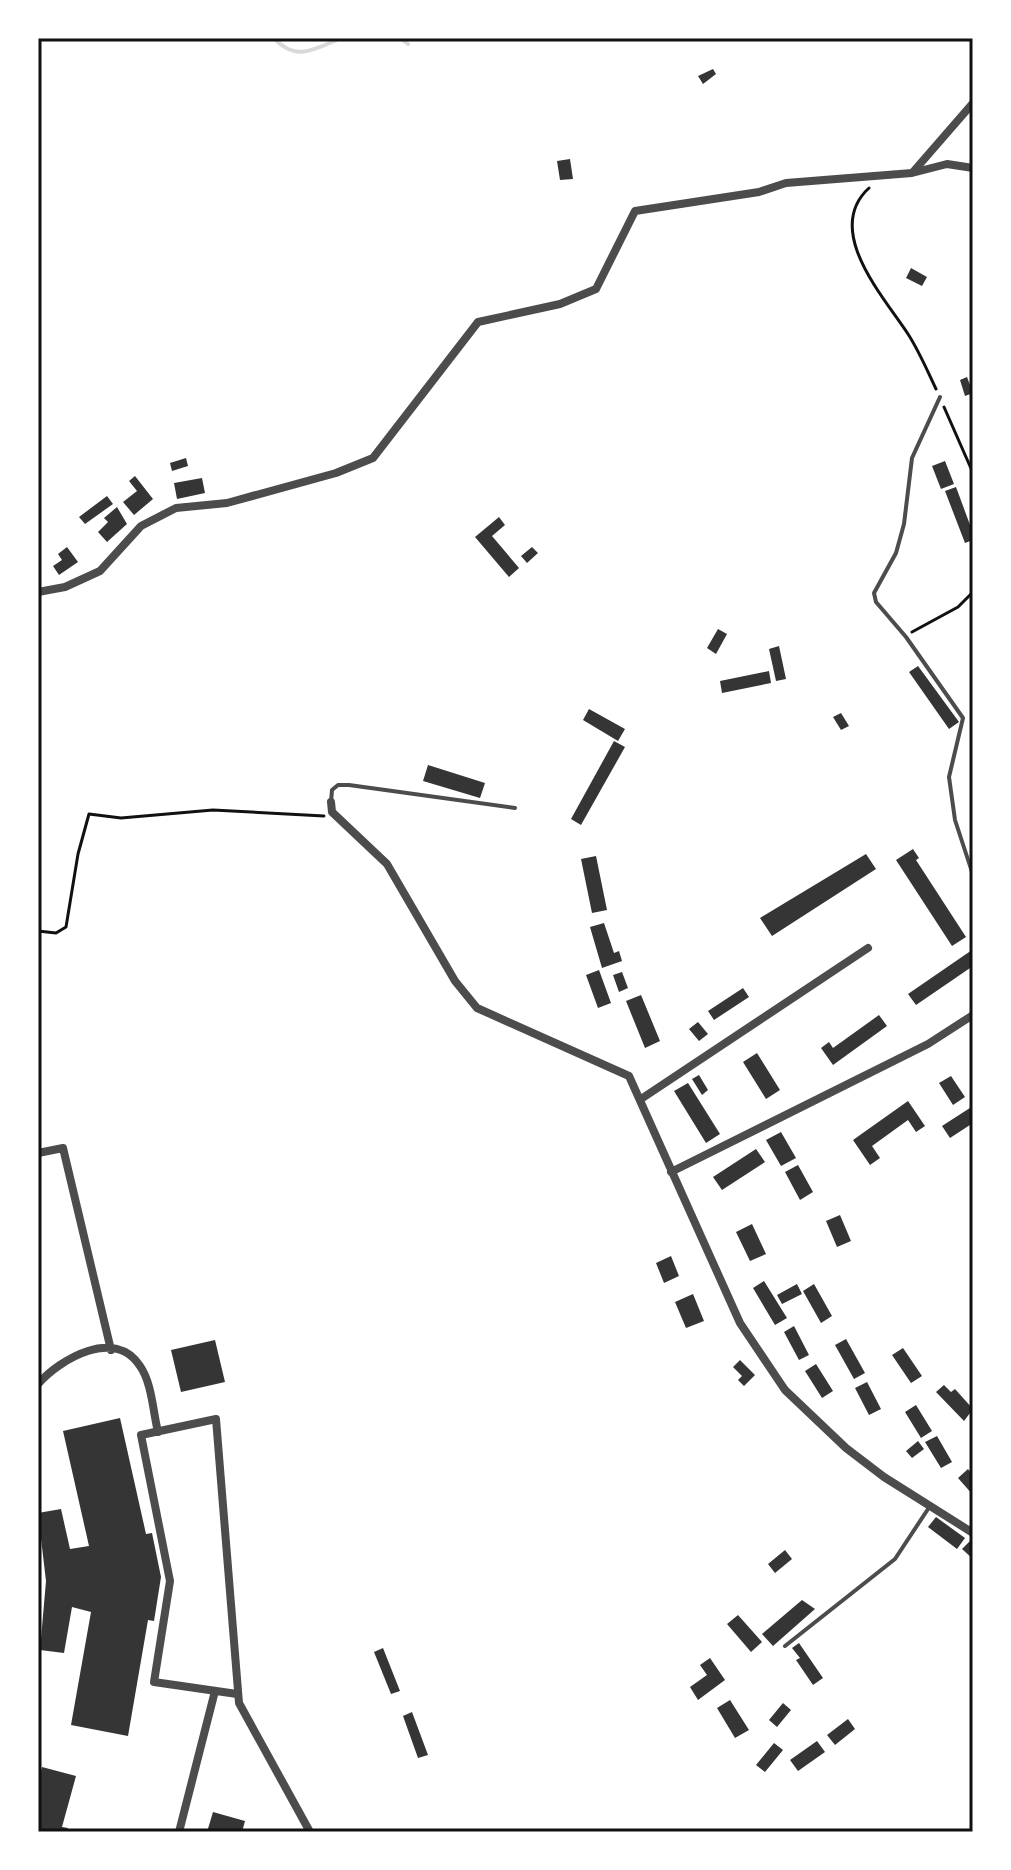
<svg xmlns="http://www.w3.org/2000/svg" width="1011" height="1870" font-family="'Open Sans',sans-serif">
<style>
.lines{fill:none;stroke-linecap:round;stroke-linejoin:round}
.stream{stroke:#d9d9d9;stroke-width:4}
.building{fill:#353535}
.path{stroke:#111;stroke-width:3}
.service{stroke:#4c4c4c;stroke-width:4}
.minor{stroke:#4c4c4c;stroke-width:8}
.neatline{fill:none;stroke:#111;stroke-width:3}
</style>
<rect width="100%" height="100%" fill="#fff"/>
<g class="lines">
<!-- stream -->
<path class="stream" d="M 274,38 C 296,63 317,48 341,38
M 400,38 L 408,44"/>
</g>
<!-- building -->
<path class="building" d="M 713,69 L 716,74 L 703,84 L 698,76 Z
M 570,159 L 573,179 L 560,180 L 557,161 Z
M 911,268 L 927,277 L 922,286 L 906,278 Z
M 967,377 L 973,393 L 965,396 L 960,380 Z
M 186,458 L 188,466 L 172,471 L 170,463 Z
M 945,461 L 954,484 L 941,489 L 932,466 Z
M 135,476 L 153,499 L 134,515 L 123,502 L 137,491 L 129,481 Z
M 202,478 L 205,493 L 177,499 L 174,483 Z
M 956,487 L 973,533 L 973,540 L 965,543 L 945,491 Z
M 107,496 L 113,504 L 85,524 L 79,517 Z
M 117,507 L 127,524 L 107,542 L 98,532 L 108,522 L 104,518 Z
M 499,517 L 505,525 L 492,536 L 519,568 L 509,577 L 475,537 Z
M 67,547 L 78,562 L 59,575 L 53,566 L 62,560 L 58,554 Z
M 532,547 L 538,553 L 527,563 L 521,556 Z
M 718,629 L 727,634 L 716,654 L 707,648 Z
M 779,646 L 786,679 L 776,681 L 769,649 Z
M 918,666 L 959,722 L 949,729 L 909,672 Z
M 769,671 L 771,683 L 722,693 L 720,681 Z
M 589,709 L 625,729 L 618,741 L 583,720 Z
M 841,713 L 849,726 L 841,730 L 833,717 Z
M 614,741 L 625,747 L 581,825 L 571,819 Z
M 428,765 L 485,783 L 480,798 L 423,781 Z
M 913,849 L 919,858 L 916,860 L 966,937 L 952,946 L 896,860 Z
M 866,854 L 876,869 L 772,936 L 760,918 Z
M 596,856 L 607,910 L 592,913 L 581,859 Z
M 604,923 L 614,953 L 619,951 L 622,961 L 602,968 L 590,927 Z
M 972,950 L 973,966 L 916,1005 L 908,994 Z
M 599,970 L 611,1003 L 598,1008 L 586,975 Z
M 622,972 L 628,988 L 619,992 L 613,975 Z
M 743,988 L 749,997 L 714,1020 L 708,1011 Z
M 641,995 L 660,1041 L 645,1048 L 626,1001 Z
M 879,1015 L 887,1026 L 833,1065 L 821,1048 L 829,1042 L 833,1048 Z
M 698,1022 L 708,1034 L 699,1041 L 689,1029 Z
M 757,1053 L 780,1090 L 766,1099 L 743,1062 Z
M 699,1075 L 708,1090 L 702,1095 L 692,1079 Z
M 951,1076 L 965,1097 L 953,1105 L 939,1083 Z
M 688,1083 L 720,1134 L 706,1143 L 674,1091 Z
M 908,1101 L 925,1126 L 916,1132 L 908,1120 L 872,1146 L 880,1158 L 870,1165 L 853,1140 Z
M 973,1106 L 973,1123 L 950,1138 L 942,1126 Z
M 781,1132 L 796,1158 L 781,1166 L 766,1140 Z
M 756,1149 L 765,1162 L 722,1190 L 713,1177 Z
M 798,1165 L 813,1192 L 800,1200 L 785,1172 Z
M 840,1215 L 851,1241 L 837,1247 L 826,1221 Z
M 752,1224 L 766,1254 L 750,1261 L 736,1232 Z
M 671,1256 L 679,1276 L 664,1283 L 656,1263 Z
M 764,1281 L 787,1318 L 775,1325 L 753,1288 Z
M 797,1284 L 802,1294 L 782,1304 L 777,1295 Z
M 814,1284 L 832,1316 L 821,1323 L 803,1291 Z
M 693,1294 L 704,1321 L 686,1328 L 675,1302 Z
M 794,1326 L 809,1355 L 799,1360 L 784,1332 Z
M 846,1339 L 865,1373 L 854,1379 L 835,1345 Z
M 215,1340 L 225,1382 L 181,1392 L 171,1350 Z
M 903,1348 L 922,1376 L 911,1383 L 892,1355 Z
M 740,1360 L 755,1375 L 744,1386 L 738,1380 L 742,1376 L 733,1367 Z
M 816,1364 L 833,1391 L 822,1398 L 805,1371 Z
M 867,1382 L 881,1409 L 869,1415 L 855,1388 Z
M 944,1385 L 951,1392 L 955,1389 L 973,1409 L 964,1421 L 936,1392 Z
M 916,1405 L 932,1431 L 921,1438 L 905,1412 Z
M 120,1418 L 146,1534 L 152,1533 L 161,1577 L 154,1621 L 148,1620 L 128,1736 L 71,1725 L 91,1612 L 72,1607 L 64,1653 L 40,1650 L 46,1581 L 38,1513 L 61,1509 L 70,1549 L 89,1546 L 63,1431 Z
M 937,1436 L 952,1462 L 941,1468 L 925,1442 Z
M 918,1441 L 924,1449 L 912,1458 L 906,1451 Z
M 968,1469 L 973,1475 L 973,1495 L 958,1478 Z
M 936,1517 L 965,1538 L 957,1549 L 928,1527 Z
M 970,1541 L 973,1543 L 973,1559 L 962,1549 Z
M 785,1550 L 792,1559 L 775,1573 L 768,1564 Z
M 802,1600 L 815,1609 L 773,1646 L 762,1634 Z
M 738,1615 L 762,1642 L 751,1652 L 727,1624 Z
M 799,1643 L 823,1678 L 813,1685 L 796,1660 L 800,1658 L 792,1648 Z
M 383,1648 L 400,1691 L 391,1694 L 374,1652 Z
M 710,1658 L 725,1680 L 698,1700 L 690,1687 L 707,1675 L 700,1665 Z
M 730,1700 L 749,1730 L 735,1738 L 717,1708 Z
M 783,1703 L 791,1710 L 777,1727 L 769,1720 Z
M 412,1712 L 428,1755 L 418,1758 L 403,1716 Z
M 848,1719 L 855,1729 L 835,1745 L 827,1735 Z
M 817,1741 L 825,1752 L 798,1771 L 790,1760 Z
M 774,1743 L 783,1750 L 765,1772 L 756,1765 Z
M 42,1767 L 76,1776 L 62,1827 L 68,1828 L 66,1832 L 38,1832 L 38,1782 Z
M 213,1812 L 245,1821 L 242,1832 L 207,1832 Z"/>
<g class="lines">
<!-- path -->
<path class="path" d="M 869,188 C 823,230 883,296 908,334 C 919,351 927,370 936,389
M 944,407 L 973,473
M 912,632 L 958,607 L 973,592
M 38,931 L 56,933 L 66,927 L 78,854 L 89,814 L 121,818 L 213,810 L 324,816"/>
<!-- service -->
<path class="service" d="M 940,397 L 912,458 L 904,524 L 896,553 L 874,593 L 876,602 L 906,637 L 963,718 L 949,777 L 955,820 L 973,875
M 331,802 L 332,790 L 338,785 L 349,785 L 515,808
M 785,1646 L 895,1559 L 930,1506"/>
<!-- minor -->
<path class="minor" d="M 913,172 L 973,103
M 38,592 L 65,587 L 100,571 L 141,526 L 176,508 L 227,503 L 336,473 L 373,458 L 478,322 L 560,304 L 596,289 L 635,211 L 759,192 L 786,183 L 912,173 L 947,164 L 973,168
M 331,802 L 332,812 L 387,864 L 455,981 L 477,1008 L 629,1076 L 740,1323 L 785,1390 L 846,1448 L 884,1477 L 973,1533
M 641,1099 L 868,948
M 38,1153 L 63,1148 L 111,1350
M 671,1172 L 928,1044 L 973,1015
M 38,1384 C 60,1359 115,1327 140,1366 C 152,1383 153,1412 158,1432
M 237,1694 L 154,1682 L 170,1581 L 141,1435 L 216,1419 L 239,1703 L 310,1832
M 179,1832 L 215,1691"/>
</g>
<!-- border -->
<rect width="1011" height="1870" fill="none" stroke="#ffffff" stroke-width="80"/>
<rect x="40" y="40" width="931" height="1790" class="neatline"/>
</svg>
